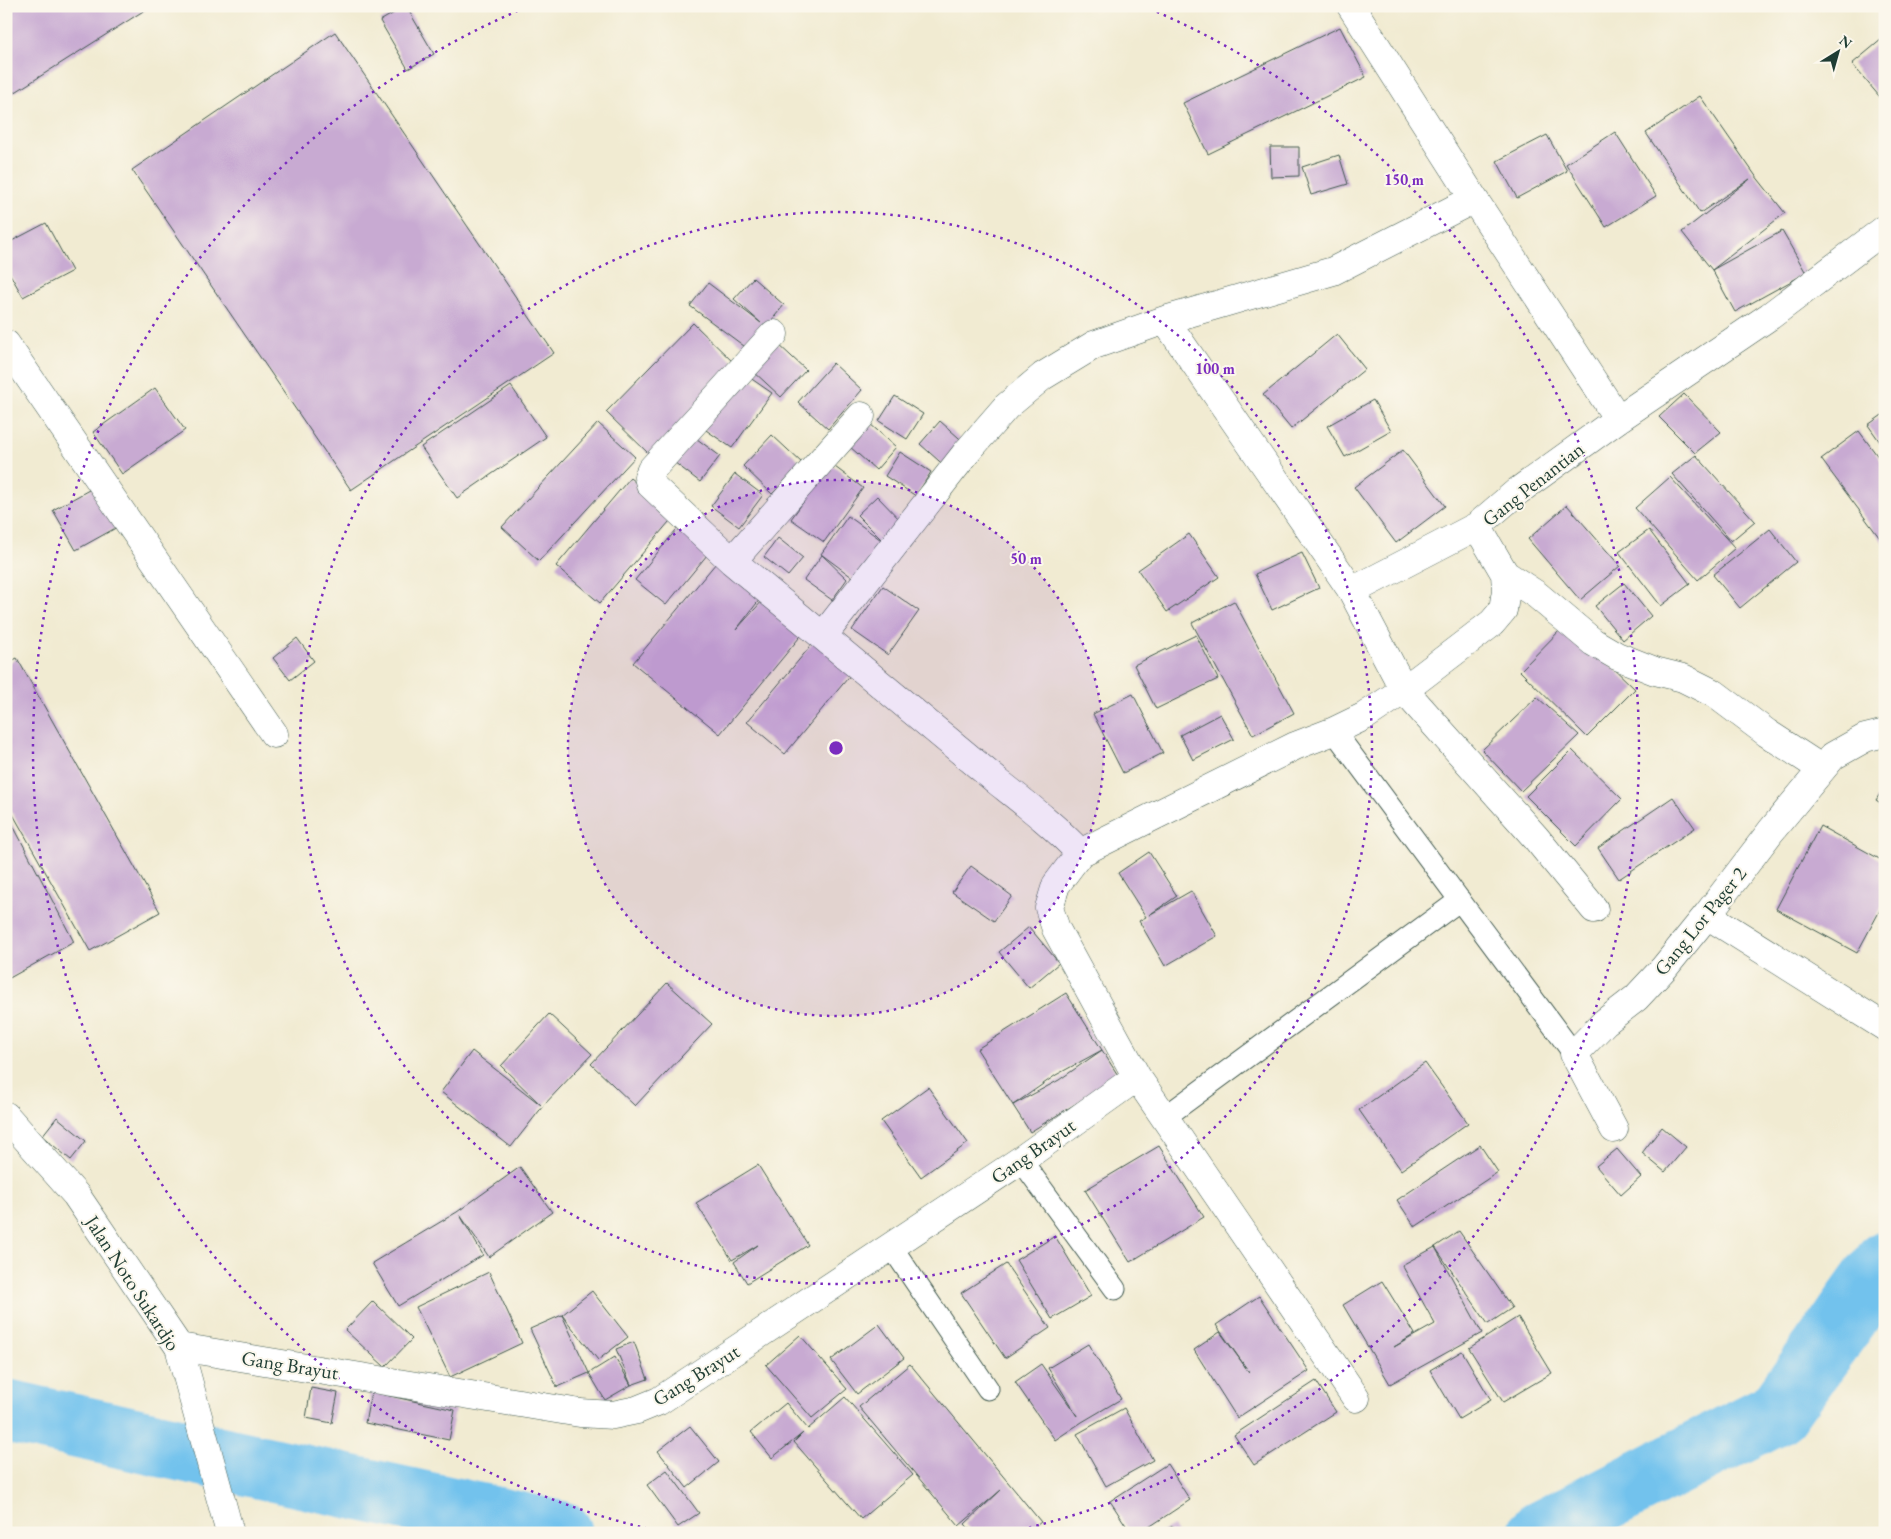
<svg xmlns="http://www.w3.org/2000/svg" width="1891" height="1539" font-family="'EB Garamond',serif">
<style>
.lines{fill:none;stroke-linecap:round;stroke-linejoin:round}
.river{stroke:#72c2ed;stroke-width:64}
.building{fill:#c8aad2;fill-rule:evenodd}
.service-casing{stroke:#3e574c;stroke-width:23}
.minor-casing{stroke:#3e574c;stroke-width:29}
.service{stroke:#fff;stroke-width:21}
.minor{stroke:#fff;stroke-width:28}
.ring{fill:none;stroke:#7b2cbf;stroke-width:2.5;stroke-dasharray:2.5 5}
.labels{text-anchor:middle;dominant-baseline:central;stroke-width:4;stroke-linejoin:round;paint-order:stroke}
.street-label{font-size:20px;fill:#1f3d34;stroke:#fbf7ec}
.centre{fill:#7b2cbf;stroke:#fbf7ec;stroke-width:2.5}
.ring-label{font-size:15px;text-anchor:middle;font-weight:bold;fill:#7b2cbf;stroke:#fbf7ec;stroke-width:4;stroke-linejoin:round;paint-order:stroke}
</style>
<rect width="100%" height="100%" fill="#fbf7ec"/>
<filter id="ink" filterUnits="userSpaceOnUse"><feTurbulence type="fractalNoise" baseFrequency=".02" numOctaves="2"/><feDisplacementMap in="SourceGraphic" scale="10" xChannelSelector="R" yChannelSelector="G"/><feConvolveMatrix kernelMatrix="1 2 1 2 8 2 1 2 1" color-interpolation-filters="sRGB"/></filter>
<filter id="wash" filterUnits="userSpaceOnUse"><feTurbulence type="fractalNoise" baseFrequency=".0096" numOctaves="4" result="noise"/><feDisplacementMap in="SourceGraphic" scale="20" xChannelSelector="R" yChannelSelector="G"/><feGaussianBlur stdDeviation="1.12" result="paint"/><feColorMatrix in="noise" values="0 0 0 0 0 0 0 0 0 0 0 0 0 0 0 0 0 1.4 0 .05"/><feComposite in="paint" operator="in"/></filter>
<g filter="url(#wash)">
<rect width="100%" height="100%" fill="#f1ebd2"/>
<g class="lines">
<!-- river -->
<path class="river" d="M 6,1411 L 561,1533
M 1540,1533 L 1778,1412 L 1885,1263"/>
</g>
<g id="blocks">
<!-- building -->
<path class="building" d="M 6,6 L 147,6 L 148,8 L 6,98 Z
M 406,6 L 434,54 L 408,69 L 380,21 Z
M 1340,27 L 1366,77 L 1208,154 L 1183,103 Z
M 335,32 L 554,353 L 351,490 L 132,170 Z
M 1882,39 L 1885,42 L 1885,103 L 1852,64 Z
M 1700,96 L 1755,175 L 1785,213 L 1712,270 L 1682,232 L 1750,179 L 1700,213 L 1646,133 Z
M 1615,132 L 1656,196 L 1606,227 L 1566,164 Z
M 1547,135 L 1567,171 L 1517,198 L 1497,161 Z
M 1270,147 L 1299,147 L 1299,176 L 1271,177 Z
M 1339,155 L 1348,184 L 1311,195 L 1302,167 Z
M 46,223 L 72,271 L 23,297 L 6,267 L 6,244 Z
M 1782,231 L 1806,273 L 1735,312 L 1712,270 Z
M 753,278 L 784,305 L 748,349 L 690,306 L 708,283 L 761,323 L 734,299 Z
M 693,323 L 737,366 L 650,455 L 606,412 Z
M 1337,334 L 1365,369 L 1291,429 L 1263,395 Z
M 777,343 L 806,370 L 781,397 L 752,370 Z
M 833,363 L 862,390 L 828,429 L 798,402 Z
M 743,373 L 772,393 L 732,448 L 703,428 Z
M 511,386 L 546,437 L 457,498 L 421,447 Z
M 155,388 L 185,430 L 122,474 L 93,432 Z
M 1684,394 L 1721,432 L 1695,453 L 1659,417 Z
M 895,396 L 923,414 L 907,439 L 879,421 Z
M 1373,400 L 1391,431 L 1345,457 L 1327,426 Z
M 1885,413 L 1885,449 L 1868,425 Z
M 940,421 L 968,446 L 948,469 L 920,444 Z
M 598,423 L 635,457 L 539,561 L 502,527 Z
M 869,423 L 896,447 L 876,470 L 849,446 Z
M 1859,431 L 1885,466 L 1885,545 L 1821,459 Z
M 689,433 L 720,456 L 700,482 L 670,459 Z
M 772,435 L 802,463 L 772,494 L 743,466 Z
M 1403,450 L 1445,506 L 1396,543 L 1354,487 Z
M 900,452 L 931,472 L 916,496 L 885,476 Z
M 1696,455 L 1755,521 L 1731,541 L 1672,474 Z
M 831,464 L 863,488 L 824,542 L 791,519 Z
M 735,474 L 763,495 L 739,527 L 711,506 Z
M 1670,477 L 1735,548 L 1698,580 L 1635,508 Z
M 630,478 L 675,515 L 600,603 L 556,566 Z
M 98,485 L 121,525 L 76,550 L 53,510 Z
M 877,496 L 903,523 L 884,542 L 857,515 Z
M 1567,505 L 1620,566 L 1580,600 L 1528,539 Z
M 848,516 L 884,542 L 856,580 L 821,554 Z
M 681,524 L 712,549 L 666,605 L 635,580 Z
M 1770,529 L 1796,562 L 1740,608 L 1713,575 Z
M 1649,530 L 1690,584 L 1661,606 L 1619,552 Z
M 1189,534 L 1219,577 L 1167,612 L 1138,570 Z
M 778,538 L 803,558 L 788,576 L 764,557 Z
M 1302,553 L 1319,588 L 1272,610 L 1255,574 Z
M 822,555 L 847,579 L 832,600 L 804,580 Z
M 716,563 L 760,599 L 736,630 L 764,599 L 804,632 L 720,734 L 633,663 Z
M 1624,583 L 1651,616 L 1623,640 L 1595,606 Z
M 883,586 L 919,611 L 888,655 L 852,630 Z
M 1234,601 L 1294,713 L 1253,735 L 1192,623 Z
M 1567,623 L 1635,689 L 1587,737 L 1520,671 Z
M 1196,635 L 1218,679 L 1156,709 L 1134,665 Z
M 297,638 L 314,661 L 290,680 L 273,658 Z
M 814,642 L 852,673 L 785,754 L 747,722 Z
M 17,658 L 160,912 L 90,951 L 6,802 L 6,664 Z
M 1133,694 L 1163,753 L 1123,773 L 1093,714 Z
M 1537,697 L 1579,735 L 1521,791 L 1482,750 Z
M 1220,714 L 1234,739 L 1193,760 L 1180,735 Z
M 1572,750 L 1622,799 L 1576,846 L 1526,796 Z
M 1885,786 L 1885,806 L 1876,800 Z
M 1673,797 L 1695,828 L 1619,879 L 1598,848 Z
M 6,812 L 74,942 L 6,980 Z
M 1820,826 L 1885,862 L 1885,901 L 1857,953 L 1776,909 Z
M 1149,852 L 1177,896 L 1149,915 L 1191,891 L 1217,936 L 1165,966 L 1139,921 L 1146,917 L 1118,873 Z
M 971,866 L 1012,896 L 994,921 L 952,892 Z
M 1029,927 L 1059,963 L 1029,988 L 999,952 Z
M 667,983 L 712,1024 L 635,1106 L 591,1064 Z
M 1066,993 L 1119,1077 L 1030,1132 L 977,1049 ZM 1102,1050 L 1059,1080 L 1013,1105 L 1056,1075 Z
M 549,1014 L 592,1054 L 543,1106 L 511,1147 L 441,1092 L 472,1051 L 541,1105 L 501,1066 Z
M 1425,1063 L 1468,1123 L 1401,1170 L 1359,1110 Z
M 928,1087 L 968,1143 L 921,1177 L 881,1121 Z
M 57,1117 L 86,1141 L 71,1160 L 42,1136 Z
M 1662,1127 L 1686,1147 L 1665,1172 L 1642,1153 Z
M 1480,1145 L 1498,1172 L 1415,1227 L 1397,1200 Z
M 1159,1146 L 1204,1217 L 1130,1262 L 1085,1190 Z
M 1617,1149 L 1641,1177 L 1621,1195 L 1596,1166 Z
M 758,1165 L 808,1245 L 747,1283 L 734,1262 L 758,1245 L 732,1260 L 696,1203 Z
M 520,1167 L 552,1212 L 489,1257 L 460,1215 L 483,1255 L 398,1306 L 372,1263 L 457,1212 Z
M 1459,1231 L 1512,1308 L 1488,1324 L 1435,1247 L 1482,1333 L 1390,1384 L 1343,1305 L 1382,1281 L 1415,1334 L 1394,1347 L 1435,1324 L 1402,1265 L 1435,1247 Z
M 1055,1236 L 1091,1296 L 1052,1319 L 1016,1260 Z
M 1006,1264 L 1050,1328 L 1005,1358 L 961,1293 Z
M 489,1272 L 522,1343 L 450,1377 L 416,1307 Z
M 592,1291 L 628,1337 L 598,1360 L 562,1315 L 589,1373 L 557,1387 L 530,1329 L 562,1315 Z
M 1259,1296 L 1309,1371 L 1237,1418 L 1194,1350 L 1220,1332 L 1249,1372 L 1216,1325 Z
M 373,1301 L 412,1339 L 385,1367 L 345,1330 Z
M 1518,1317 L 1552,1373 L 1503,1402 L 1469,1348 Z
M 879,1324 L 904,1358 L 857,1394 L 831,1360 Z
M 800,1335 L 847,1389 L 812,1418 L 766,1365 Z
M 634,1342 L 648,1379 L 631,1385 L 605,1400 L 589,1373 L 615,1357 L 631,1385 L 616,1349 Z
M 1088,1344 L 1121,1399 L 1082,1422 L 1055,1440 L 1015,1382 L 1041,1364 L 1077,1416 L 1048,1368 Z
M 1462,1351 L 1491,1400 L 1459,1419 L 1430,1370 Z
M 910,1364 L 1041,1522 L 1027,1533 L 973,1533 L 965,1524 L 1001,1490 L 959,1526 L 859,1407 Z
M 1316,1381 L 1336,1412 L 1254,1465 L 1234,1435 Z
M 311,1388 L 338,1393 L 332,1423 L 306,1418 Z
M 371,1392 L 455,1410 L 449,1440 L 365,1423 Z
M 845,1397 L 913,1475 L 861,1519 L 794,1442 L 803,1433 L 772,1458 L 751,1432 L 786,1403 L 808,1429 Z
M 1124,1408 L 1153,1460 L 1106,1486 L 1077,1434 Z
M 690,1426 L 719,1462 L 687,1488 L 658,1451 Z
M 1167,1464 L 1190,1500 L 1140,1533 L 1131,1533 L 1110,1501 Z
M 667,1470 L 699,1513 L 678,1527 L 647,1485 Z
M 1173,1526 L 1177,1533 L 1159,1533 Z"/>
</g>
</g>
<g filter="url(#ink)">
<use href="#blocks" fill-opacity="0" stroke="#3e574c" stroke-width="1"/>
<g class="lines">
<defs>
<path id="service" d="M 1334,731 L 1574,1054
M 1165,1117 L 1460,900
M 1021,1160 L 1115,1289
M 891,1246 L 988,1389"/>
<path id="minor" d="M 1351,6 L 1474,199 L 1618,419
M 1165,320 L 1352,591 L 1404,690 L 1492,623 L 1503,610 L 1506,590 L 1505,574 L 1477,526 L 1518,491 L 1618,419 L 1770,316 L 1885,229
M 774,334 L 651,470 L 648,477 L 650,484 L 732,561 L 997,781 C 1026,804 1055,826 1080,853
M 6,344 L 274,734
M 732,561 L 861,416
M 1505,574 L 1537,595 L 1593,642 L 1617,656 L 1655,671 L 1683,678 L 1715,694 L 1767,733 L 1822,769
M 1352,591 L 1477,526
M 823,636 L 966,453 L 1006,407 L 1043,376 L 1094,345 L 1165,320 L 1333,271 L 1474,199
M 1707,915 L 1885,1027
M 6,1116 L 76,1195 L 179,1347 L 230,1533
M 1614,1129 L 1574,1054 L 1605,1022 L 1636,998 L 1664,968 L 1707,915 L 1771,831 L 1833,756 L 1865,738 L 1885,733
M 179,1347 L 580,1413 L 613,1415 L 637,1410 L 659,1401 L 1021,1160 L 1137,1077
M 1356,1398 L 1137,1077 L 1056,929 L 1049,908 L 1056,885 L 1080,853 L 1295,746 L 1334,731 L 1365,716 L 1404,690 L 1536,838 L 1594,909"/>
</defs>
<!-- service casing -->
<use href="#service" class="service-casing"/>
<!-- minor casing -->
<use href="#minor" class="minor-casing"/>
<!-- service -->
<use href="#service" class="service"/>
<!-- minor -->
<use href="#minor" class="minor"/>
</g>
</g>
<!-- distance rings -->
<circle cx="836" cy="748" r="268" fill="#7b2cbf" fill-opacity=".12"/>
<g class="ring">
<circle cx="836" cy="748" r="268"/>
<circle cx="836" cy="748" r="536"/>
<path d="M662 1532A803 803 0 0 1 522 9M1150 9A803 803 0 0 1 1010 1532"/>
</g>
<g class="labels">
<!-- street labels -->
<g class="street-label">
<text transform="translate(1533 484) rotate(-38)">Gang Penantian</text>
<text transform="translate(1700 921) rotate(-51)">Gang Lor Pager 2</text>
<text transform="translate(1033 1151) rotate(-35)">Gang Brayut</text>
<text transform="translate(133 1283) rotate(57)">Jalan Noto Sukardjo</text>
<text transform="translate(290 1365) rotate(9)">Gang Brayut</text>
<text transform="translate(696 1375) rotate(-32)">Gang Brayut</text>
</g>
</g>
<circle cx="836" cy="748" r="8" class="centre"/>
<g class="ring-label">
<text x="1404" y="185">150 m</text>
<text x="1215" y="374">100 m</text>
<text x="1026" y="564">50 m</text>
</g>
<!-- margin -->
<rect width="1891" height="1539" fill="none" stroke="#fbf7ec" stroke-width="25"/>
<!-- north arrow -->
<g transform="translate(1838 52) rotate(37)" stroke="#fbf7ec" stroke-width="4" paint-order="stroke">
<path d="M0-4L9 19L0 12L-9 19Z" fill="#1f3d34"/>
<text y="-8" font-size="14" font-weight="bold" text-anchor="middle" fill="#1f3d34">N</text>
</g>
</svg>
